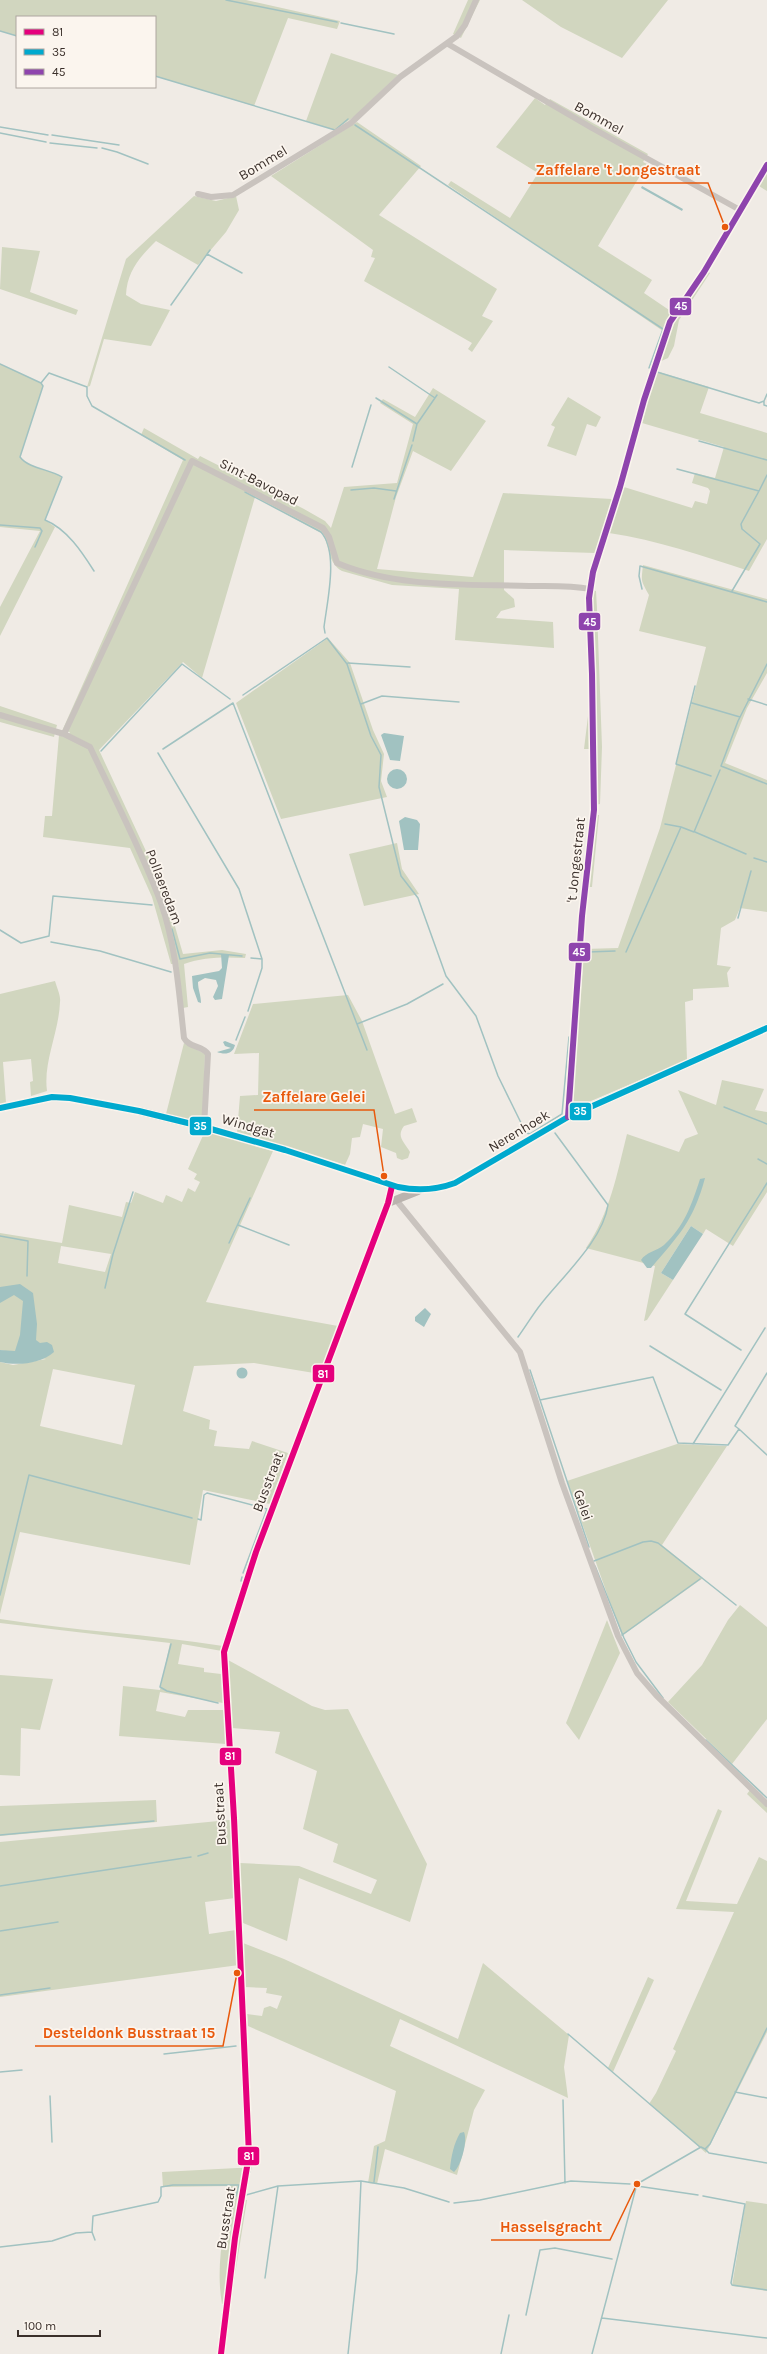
<svg xmlns="http://www.w3.org/2000/svg" width="767" height="2354" font-family="Karla,sans-serif">
<style>
.green{fill:#d1d6bf;fill-rule:evenodd}
.water{fill:#a1c2c1}
.lines{fill:none;stroke-linecap:round;stroke-linejoin:round}
.stream{stroke:#a1c2c1;stroke-width:1.5}
.street{stroke:#c9c3be;stroke-width:6}
.secondary{stroke:#bab3ae;stroke-width:8}
.bus-1-casing{stroke:#fbf5ee;stroke-width:9}
.bus-2-casing{stroke:#fbf5ee;stroke-width:9}
.bus-3-casing{stroke:#fbf5ee;stroke-width:9}
.bus-1{stroke:#e5007d;stroke-width:6}
.bus-2{stroke:#00a9ce;stroke-width:6}
.bus-3{stroke:#8e44ad;stroke-width:6}
.labels{text-anchor:middle;dominant-baseline:central;stroke-width:3.5;stroke-linejoin:round;paint-order:stroke}
.street-label{font-size:14px;fill:#3b302b;stroke:#fbf5ee}
.leader{fill:none;stroke:#e8590c;stroke-width:1.5}
.callout-dot{fill:#e8590c;stroke:#fbf5ee;stroke-width:1.5}
.callout-label{font-size:15px;text-anchor:middle;font-weight:bold;fill:#e8590c;stroke:#fbf5ee;stroke-width:3.5;stroke-linejoin:round;paint-order:stroke}
.line-badge{stroke:#fbf5ee;stroke-width:1.5}
.badge-label{font-size:11px;text-anchor:middle;font-weight:bold;fill:#fff}
</style>
<rect width="100%" height="100%" fill="#f0ebe5"/>
<!-- green -->
<path class="green" d="M 0,0 L 246,0 L 340,21 L 337,29 L 288,18 L 254,106 L 155,76 L 155,17 L 17,17 L 17,36 L 0,31 Z
M 468,0 L 480,0 L 461,38 L 453,34 Z
M 522,0 L 668,0 L 622,58 L 561,27 Z
M 331,53 L 398,75 L 355,116 L 335,130 L 306,121 Z
M 535,98 L 545,105 L 550,99 L 648,154 L 643,162 L 647,164 L 598,246 L 652,280 L 644,293 L 672,312 L 703,269 L 710,273 L 679,320 L 674,346 L 668,358 L 659,362 L 655,353 L 663,331 L 448,185 L 451,181 L 510,218 L 538,173 L 496,147 Z
M 357,122 L 421,166 L 379,215 L 497,289 L 482,316 L 493,321 L 472,352 L 468,349 L 472,343 L 364,281 L 375,258 L 371,257 L 373,250 L 271,176 Z
M 767,172 L 767,191 L 759,186 Z
M 194,196 L 216,201 L 236,196 L 239,210 L 226,232 L 198,265 L 156,241 C 140,257 127,271 126,295 L 141,304 L 170,310 L 151,346 L 104,339 L 90,386 L 87,387 L 126,259 Z
M 2,247 L 40,251 L 30,292 L 78,310 L 76,315 L 0,289 Z
M 0,364 L 41,383 L 43,386 L 20,457 C 29,469 50,469 62,477 L 45,520 L 55,527 L 0,636 L 0,607 L 40,531 L 0,527 Z
M 656,371 L 709,387 L 700,413 L 767,433 L 767,539 L 749,571 C 703,556 657,540 609,533 L 624,487 L 692,508 L 695,501 L 707,504 L 710,491 L 708,488 L 692,483 L 695,473 L 715,478 L 724,447 L 642,423 Z
M 433,388 L 486,421 L 451,471 L 413,451 L 396,497 L 377,569 L 473,577 L 503,493 L 612,499 L 595,553 L 504,550 L 504,590 L 514,599 L 515,607 L 501,611 L 496,618 L 553,622 L 554,648 L 455,640 L 459,589 L 392,585 L 342,571 C 328,563 330,548 323,534 L 255,497 L 202,678 L 183,662 L 99,750 L 165,892 L 183,954 L 222,950 L 246,954 L 245,958 C 223,957 204,957 184,964 L 188,1007 L 183,1008 L 178,964 L 171,964 L 152,897 L 130,848 L 43,837 L 45,816 L 52,816 L 59,735 L 67,738 L 70,732 L 62,731 L 183,460 L 141,435 L 144,428 L 198,459 L 200,456 L 304,509 L 325,521 L 331,528 L 344,487 L 397,483 L 413,424 L 380,403 L 383,399 L 415,417 Z
M 568,397 L 601,417 L 596,427 L 587,424 L 576,456 L 547,446 L 555,427 L 551,425 Z
M 643,565 L 767,599 L 767,673 L 747,708 L 725,763 L 767,780 L 767,912 L 740,908 L 735,920 L 721,928 L 717,965 L 731,967 L 727,973 L 729,987 L 693,989 L 693,1000 L 685,1002 L 687,1060 L 577,1107 L 574,1105 L 573,1100 L 584,949 L 618,948 L 660,828 L 706,647 L 639,631 L 649,595 C 641,580 641,583 643,565 Z
M 592,590 L 596,591 L 597,609 L 602,747 L 600,804 L 595,805 L 595,749 L 584,749 L 589,708 L 588,651 L 593,652 Z
M 328,638 L 350,663 L 373,730 L 384,754 L 381,781 L 387,797 L 281,819 L 236,703 Z
M 0,706 L 57,725 L 54,737 L 0,722 Z
M 596,815 L 599,815 L 592,887 L 588,887 Z
M 397,843 L 402,869 L 419,894 L 364,906 L 349,854 Z
M 55,981 C 57,988 61,996 60,1002 C 59,1032 43,1062 47,1091 L 31,1096 L 30,1082 L 33,1081 L 31,1059 L 3,1062 L 6,1103 L 0,1105 L 0,994 Z
M 348,995 L 362,1021 L 395,1114 L 412,1108 L 417,1122 L 404,1126 C 396,1137 404,1141 410,1152 L 408,1158 L 402,1160 L 397,1158 L 396,1153 L 381,1147 L 383,1129 L 363,1124 L 360,1137 L 352,1138 L 350,1154 L 345,1165 L 237,1132 L 240,1096 L 258,1095 L 259,1053 L 234,1054 L 253,1004 Z
M 184,1043 L 205,1054 L 203,1119 L 199,1123 L 166,1114 Z
M 722,1080 L 764,1089 L 755,1110 L 767,1112 L 767,1192 L 733,1246 L 706,1229 L 703,1234 L 691,1226 L 661,1273 L 673,1280 L 647,1320 L 644,1321 L 655,1266 L 586,1248 C 610,1213 617,1174 627,1134 L 679,1152 L 685,1139 L 698,1134 L 678,1090 L 716,1105 Z
M 205,1131 L 273,1151 L 206,1302 L 338,1326 L 320,1374 L 254,1363 L 194,1366 L 183,1411 L 210,1420 L 209,1429 L 217,1431 L 214,1446 L 249,1449 L 252,1441 L 288,1453 L 270,1504 L 203,1490 L 190,1565 L 20,1532 L 0,1614 L 0,1362 L 13,1365 L 46,1359 L 0,1350 L 0,1233 L 62,1243 L 69,1205 L 122,1217 L 126,1202 L 131,1203 L 135,1192 L 163,1203 L 166,1195 L 182,1202 L 188,1188 L 195,1192 L 200,1182 L 194,1179 L 197,1174 L 188,1169 ZM 61,1246 L 111,1254 L 105,1272 L 58,1263 ZM 53,1369 L 135,1385 L 122,1445 L 40,1426 Z
M 677,1444 L 727,1446 L 662,1545 L 703,1578 L 622,1636 L 567,1481 Z
M 740,1605 L 767,1627 L 767,1719 L 732,1764 L 668,1702 L 702,1665 L 728,1620 Z
M 0,1619 C 74,1631 149,1634 223,1646 L 222,1651 L 182,1644 L 178,1664 L 204,1668 L 204,1672 L 221,1674 L 223,1703 L 160,1692 L 156,1711 L 185,1717 L 188,1710 L 224,1710 L 226,1744 L 119,1736 L 123,1686 L 160,1690 L 170,1643 L 0,1623 Z
M 607,1620 L 620,1653 L 579,1740 L 566,1723 Z
M 228,1660 L 312,1706 L 325,1710 L 348,1709 L 427,1864 L 410,1922 L 299,1878 L 287,1941 L 243,1923 L 240,1863 L 299,1866 L 371,1894 L 377,1880 L 333,1862 L 338,1844 L 303,1829 L 317,1771 L 275,1753 L 280,1732 L 232,1728 Z
M 0,1675 L 53,1679 L 40,1730 L 21,1728 L 20,1776 L 0,1775 Z
M 750,1790 L 767,1806 L 767,1813 L 747,1794 Z
M 156,1800 L 157,1822 L 0,1836 L 0,1806 Z
M 718,1809 L 722,1811 L 686,1901 L 737,1904 L 759,1857 L 767,1861 L 767,2032 L 706,2153 L 649,2104 L 656,2093 L 676,2051 L 673,2049 L 734,1912 L 676,1909 Z
M 229,1820 L 232,1820 L 235,1898 L 205,1902 L 209,1934 L 236,1930 L 239,1965 L 0,1997 L 0,1842 Z
M 243,1943 L 284,1959 L 458,2039 L 483,1963 L 569,2035 L 564,2067 L 568,2098 L 400,2019 L 390,2046 L 485,2090 L 474,2110 L 457,2175 L 385,2149 L 377,2184 L 368,2183 L 374,2146 L 385,2141 L 396,2091 L 248,2026 L 247,2014 L 262,2016 L 264,2008 L 270,2006 L 277,2009 L 282,1996 L 266,1993 L 267,1988 L 245,1987 Z
M 648,1977 L 654,1980 L 613,2072 L 608,2068 Z
M 237,2168 L 246,2168 L 238,2200 L 247,2200 L 233,2287 L 224,2304 L 222,2304 C 215,2265 225,2224 231,2186 L 163,2187 L 162,2172 Z
M 746,2201 L 767,2204 L 767,2291 L 732,2286 Z"/>
<!-- water -->
<path class="water" d="M 642,186 L 683,209 L 682,211 L 641,188 Z
M 384,733 L 404,736 L 400,761 L 390,760 L 389,757 L 381,735 Z
M387 779a10 10 0 1 1 20 0a10 10 0 1 1-20 0Z
M 405,817 L 417,820 L 420,824 L 418,850 L 404,850 L 399,821 Z
M 221,954 L 229,955 L 222,999 L 215,1000 L 213,997 L 218,986 L 216,980 L 205,978 L 198,982 C 198,990 201,995 201,1003 L 198,1002 L 193,988 L 192,976 L 219,971 L 222,968 Z
M 225,1041 L 235,1045 C 233,1054 225,1055 217,1052 L 231,1048 L 225,1046 L 223,1042 Z
M 705,1178 C 693,1222 679,1235 651,1268 L 647,1268 L 641,1260 C 646,1252 657,1251 664,1245 C 684,1227 692,1204 700,1179 Z
M 691,1226 L 703,1234 L 673,1280 L 661,1273 Z
M 20,1284 L 33,1293 L 37,1324 L 36,1340 L 40,1343 L 47,1342 L 52,1345 L 54,1352 C 40,1364 18,1366 0,1362 L 0,1350 L 15,1351 L 20,1335 L 23,1301 L 14,1295 L 0,1303 L 0,1287 Z
M 425,1308 L 431,1314 L 424,1327 L 415,1321 L 415,1317 Z
M236.5 1373a5.5 5.5 0 1 1 11 0a5.5 5.5 0 1 1-11 0Z
M 464,2132 C 468,2141 461,2166 454,2172 L 450,2169 C 451,2157 454,2143 460,2133 Z"/>
<g class="lines">
<!-- stream -->
<path class="stream" d="M 226,0 L 337,22
M 341,23 L 394,34
M 0,31 L 17,36
M 155,76 L 335,130 L 348,119
M 355,125 L 663,329 L 649,368
M 0,127 L 48,135
M 0,133 L 46,142
M 52,135 L 119,145
M 50,143 L 97,148
M 102,148 L 117,152 L 148,164
M 207,254 L 242,273
M 171,305 L 210,250
M 0,364 L 41,383 L 49,373 L 87,387 L 87,396 L 92,406 L 185,460
M 389,367 L 435,398
M 657,372 L 759,403 L 764,401 L 767,394
M 41,383 L 43,386 L 20,457 C 29,469 50,469 62,477 L 45,520 C 67,529 82,552 94,571
M 376,398 L 417,424
M 764,401 L 764,405 L 767,406
M 413,441 L 417,424 L 437,395
M 699,441 L 767,460
M 352,467 L 371,405
M 677,469 L 759,491 L 741,524 L 742,529 L 760,544 L 732,591
M 351,490 L 374,488 L 396,491
M 759,491 L 767,475
M 245,492 L 321,532 C 339,552 327,602 324,627 L 325,633
M 394,499 L 412,445
M 0,525 L 40,528 L 42,531 L 35,547
M 642,589 L 639,576 L 640,566 L 767,602
M 348,663 L 410,667
M 767,664 L 738,721 L 721,766 L 767,784
M 695,686 L 676,764 L 711,776
M 243,695 L 327,638 L 347,664 L 371,736 L 381,755 L 379,787 L 401,876 L 418,898 L 446,976 L 476,1016 L 498,1076 L 526,1133 L 530,1134 L 562,1114 L 569,1037
M 748,699 L 767,705
M 692,703 L 740,717
M 361,704 L 382,696 L 459,702
M 163,749 L 233,703 L 367,1050
M 101,751 L 182,664 L 230,699
M 158,753 L 239,889 L 262,959 L 251,958
M 665,824 L 681,827
M 695,832 L 746,854
M 754,858 L 767,862
M 164,902 L 166,908
M 738,918 L 751,871
M 172,929 L 180,959 L 210,953 L 242,956
M 0,930 L 21,943 L 49,936 L 53,896 L 152,905
M 51,942 L 100,951 L 171,972
M 588,952 L 615,951
M 626,952 L 681,827 L 694,832 L 720,770
M 248,1011 L 262,968 L 262,959
M 357,1024 L 407,1004 L 443,984
M 236,1040 L 245,1017
M 724,1107 L 767,1124
M 758,1159 L 767,1164
M 238,1225 L 289,1245
M 0,1236 L 28,1241 L 27,1276
M 229,1243 L 250,1198
M 105,1288 L 113,1254 L 133,1192
M 518,1337 C 526,1326 533,1314 541,1304 C 563,1276 603,1240 608,1205 L 555,1133
M 650,1346 L 721,1390
M 741,1350 L 685,1314 L 767,1183
M 530,1370 L 589,1547
M 540,1400 L 653,1377 L 678,1443 L 728,1445 L 739,1429 L 735,1426 L 767,1373
M 739,1429 L 767,1455
M 693,1444 L 765,1328
M 198,1519 L 201,1520 L 204,1495 L 207,1493 L 267,1509 L 243,1573
M 594,1561 L 643,1542 L 651,1541 L 658,1543 L 736,1605
M 595,1566 L 624,1638 L 636,1662 L 663,1698
M 241,1581 L 242,1577
M 0,1595 L 29,1475 L 192,1518
M 622,1635 L 700,1579
M 171,1644 L 160,1687 L 167,1691 L 218,1703
M 706,1740 L 767,1798
M 0,1835 L 154,1821
M 198,1856 L 208,1853
M 0,1886 L 191,1857
M 0,1931 L 58,1922
M 0,1995 L 50,1988
M 568,2034 L 700,2147
M 164,2054 L 236,2046
M 0,2072 L 22,2070
M 735,2092 L 767,2098
M 50,2096 L 52,2142
M 563,2100 L 565,2183
M 705,2149 L 709,2153 L 767,2163
M 250,2172 L 252,2160
M 374,2182 L 378,2147
M 637,2186 L 698,2195
M 246,2195 L 278,2186
M 703,2196 L 745,2204 L 731,2283 L 732,2285 L 767,2290
M 454,2203 L 480,2200 L 571,2181 L 630,2184
M 92,2232 L 95,2240
M 0,2247 L 52,2241 L 76,2233 L 92,2232 L 93,2216 L 158,2202 L 161,2196 L 161,2187 L 173,2185 L 239,2185 L 236,2196
M 265,2278 L 278,2186 L 361,2181
M 526,2315 L 540,2250 L 555,2248 L 612,2259
M 602,2318 L 767,2338
M 348,2354 L 357,2270 L 361,2181 L 404,2188 L 449,2202
M 501,2354 L 509,2315
M 592,2354 L 637,2184 L 701,2147 L 705,2149 L 710,2144 L 767,2028"/>
<!-- street -->
<path class="street" d="M 448,44 L 592,128 L 740,210
M 198,194 L 211,197 L 233,195 L 351,123 L 400,77 L 457,36 L 465,25 L 476,0
M 0,715 L 64,734 L 90,747 C 114,798 141,849 161,903 C 176,946 179,993 184,1038 C 189,1048 202,1045 208,1054 L 204,1127
M 64,734 L 192,461 L 323,528 L 329,537 L 337,563 C 397,588 465,584 529,586 C 549,586 570,585 590,589
M 568,1117 L 582,916 L 594,810 L 592,674 L 589,598 L 593,572 L 620,487 L 644,400 L 670,322 L 704,272 L 767,165
M 397,1201 L 520,1352 L 562,1483 L 618,1636 L 637,1673 L 656,1695 L 767,1804"/>
<!-- secondary -->
<path class="secondary" d="M 0,1108 L 52,1097 L 70,1098 L 139,1111 L 204,1127 L 285,1150 L 398,1187 C 418,1191 436,1190 455,1183 L 568,1117 L 767,1028
M 388,1203 L 418,1191
M 221,2354 L 235,2238 L 249,2155 L 234,1818 L 224,1652 L 256,1552 L 388,1203 L 392,1186"/>
<defs>
<path id="bus-1" d="M 221,2354 L 235,2238 L 249,2155 L 234,1818 L 224,1652 L 256,1552 L 388,1203 L 392,1186"/>
<path id="bus-2" d="M 0,1108 L 52,1097 L 70,1098 L 139,1111 L 204,1127 L 285,1150 L 398,1187 C 418,1191 436,1190 455,1183 L 568,1117 L 767,1028"/>
<path id="bus-3" d="M 568,1117 L 582,916 L 594,810 L 592,674 L 589,598 L 593,572 L 620,487 L 644,400 L 670,322 L 704,272 L 767,165"/>
</defs>
<!-- bus-1 casing -->
<use href="#bus-1" class="bus-1-casing"/>
<!-- bus-2 casing -->
<use href="#bus-2" class="bus-2-casing"/>
<!-- bus-3 casing -->
<use href="#bus-3" class="bus-3-casing"/>
<!-- bus-1 -->
<use href="#bus-1" class="bus-1"/>
<!-- bus-2 -->
<use href="#bus-2" class="bus-2"/>
<!-- bus-3 -->
<use href="#bus-3" class="bus-3"/>
</g>
<g class="labels">
<!-- street labels -->
<g class="street-label">
<text transform="translate(599 118) rotate(29)">Bommel</text>
<text transform="translate(263 163) rotate(-31)">Bommel</text>
<text transform="translate(259 482) rotate(27)">Sint-Bavopad</text>
<text transform="translate(576 860) rotate(-84)">'t Jongestraat</text>
<text transform="translate(164 887) rotate(69)">Pollaeredam</text>
<text transform="translate(248 1126) rotate(16)">Windgat</text>
<text transform="translate(519 1131) rotate(-31)">Nerenhoek</text>
<text transform="translate(268 1482) rotate(-69)">Busstraat</text>
<text transform="translate(583 1505) rotate(70)">Gelei</text>
<text transform="translate(220 1814) rotate(-93)">Busstraat</text>
<text transform="translate(226 2218) rotate(-81)">Busstraat</text>
</g>
</g>
<!-- callouts -->
<path class="leader" d="M725 227L708 183H528M384 1176L374 1110H254M237 1973L223 2046H35M637 2184L610 2240H491"/>
<g class="callout-dot">
<circle cx="725" cy="227" r="4"/>
<circle cx="384" cy="1176" r="4"/>
<circle cx="237" cy="1973" r="4"/>
<circle cx="637" cy="2184" r="4"/>
</g>
<g class="callout-label">
<text x="618" y="175">Zaffelare 't Jongestraat</text>
<text x="314" y="1102">Zaffelare Gelei</text>
<text x="129" y="2038">Desteldonk Busstraat 15</text>
<text x="551" y="2232">Hasselsgracht</text>
</g>
<g class="line-badge">
<rect x="669" y="297" width="23" height="19" rx="4" fill="#8e44ad"/>
<rect x="578" y="612" width="23" height="19" rx="4" fill="#8e44ad"/>
<rect x="568" y="942" width="23" height="20" rx="4" fill="#8e44ad"/>
<rect x="569" y="1102" width="23" height="19" rx="4" fill="#00a9ce"/>
<rect x="189" y="1116" width="23" height="20" rx="4" fill="#00a9ce"/>
<rect x="312" y="1364" width="23" height="19" rx="4" fill="#e5007d"/>
<rect x="219" y="1747" width="23" height="19" rx="4" fill="#e5007d"/>
<rect x="237" y="2146" width="23" height="20" rx="4" fill="#e5007d"/>
</g>
<g class="badge-label">
<text x="681" y="310">45</text>
<text x="590" y="626">45</text>
<text x="579" y="956">45</text>
<text x="580" y="1115">35</text>
<text x="200" y="1130">35</text>
<text x="323" y="1378">81</text>
<text x="230" y="1760">81</text>
<text x="249" y="2160">81</text>
</g>
<!-- legend -->
<rect x="16" y="16" width="140" height="72" fill="#fbf5ee" stroke="#aea6a0"/>
<rect x="24" y="29" width="20" height="6" fill="#e5007d" stroke="#aea6a0"/>
<text x="52" y="36" font-size="12" fill="#3b302b">81</text>
<rect x="24" y="49" width="20" height="6" fill="#00a9ce" stroke="#aea6a0"/>
<text x="52" y="56" font-size="12" fill="#3b302b">35</text>
<rect x="24" y="69" width="20" height="6" fill="#8e44ad" stroke="#aea6a0"/>
<text x="52" y="76" font-size="12" fill="#3b302b">45</text>
<!-- scale -->
<path d="M18 2330v6h82v-6" fill="none" stroke="#3b302b" stroke-width="2"/>
<text x="24" y="2330" font-size="12" fill="#3b302b" stroke="#fbf5ee" stroke-width="3" paint-order="stroke">100 m</text>
</svg>
